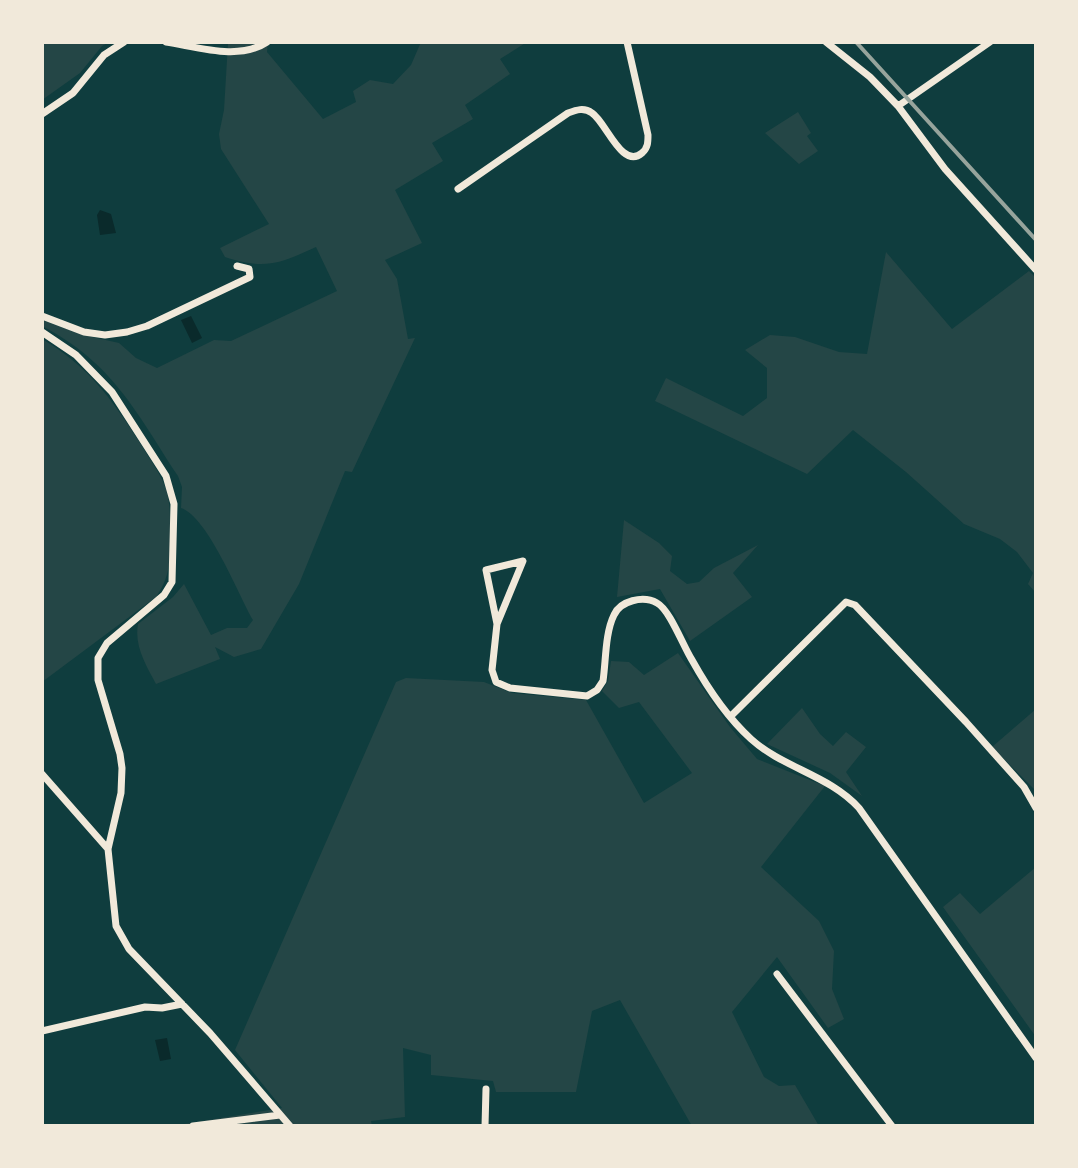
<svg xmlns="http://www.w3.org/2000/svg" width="1078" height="1168" font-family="Lato,sans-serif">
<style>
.green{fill:#244646}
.water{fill:#0a2a2b}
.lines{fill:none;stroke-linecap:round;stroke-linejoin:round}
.minor{stroke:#f1e9da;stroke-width:7}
.rail{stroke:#97a49c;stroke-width:4}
</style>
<rect width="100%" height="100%" fill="#0f3d3e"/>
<!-- green -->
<path class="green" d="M 42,42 L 109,42 L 102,46 L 80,73 L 42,100 Z
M 223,42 L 268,42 L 267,52 L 323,119 L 356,102 L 353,91 L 370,80 L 393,84 L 411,65 L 421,42 L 527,42 L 500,59 L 510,74 L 465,105 L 473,119 L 432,143 L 443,161 L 395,190 L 422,243 L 385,260 L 397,279 L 408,339 L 415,338 L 352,472 L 345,471 L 299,584 L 261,649 L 234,657 L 215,647 L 220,659 L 156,684 C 146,665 134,646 138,624 L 173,597 L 184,584 L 211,635 L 227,628 L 247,628 L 253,620 C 238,594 208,517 181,508 L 182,487 L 178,476 C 136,412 113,363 42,326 L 42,320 L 83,335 L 119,343 L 136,358 L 157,368 L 214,340 L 231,341 L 337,291 L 316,247 C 279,264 265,270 225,257 L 220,248 L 269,224 L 221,149 L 219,134 L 224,110 L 228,43 Z
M 798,112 L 811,133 L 807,136 L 818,151 L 799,164 L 765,133 Z
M 886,252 L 952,329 L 1029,271 L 1036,278 L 1036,593 L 1028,584 L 1033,573 L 1017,552 L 1000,539 L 964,524 L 906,472 L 853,430 L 807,474 L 655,401 L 666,378 L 743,416 L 767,398 L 767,368 L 745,350 L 770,335 L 795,337 L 839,352 L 867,354 Z
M 42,339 C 90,367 113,401 142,446 C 150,460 161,474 166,489 C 171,505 170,522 170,539 C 170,562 170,577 156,597 L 42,682 Z
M 624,520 L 659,543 L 672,556 L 670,571 L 687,584 L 699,582 L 714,568 L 758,545 L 733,573 L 752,597 L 690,641 L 660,589 L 617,597 Z
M 678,653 L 730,727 L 757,759 L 825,786 L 761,867 L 819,921 L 834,951 L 832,989 L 844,1019 L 828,1028 L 777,957 L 732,1012 L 764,1077 L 779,1086 L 795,1085 L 819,1126 L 692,1126 L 620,1000 L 592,1011 L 576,1092 L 496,1092 L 493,1081 L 431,1075 L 431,1055 L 403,1048 L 405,1117 L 371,1121 L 372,1126 L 172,1126 L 282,1108 L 235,1050 L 396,682 L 406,678 L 484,682 L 512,693 L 586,700 L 644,803 L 692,773 L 639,702 L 619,708 L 602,691 L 608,681 L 611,661 L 629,662 L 644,675 Z
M 802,708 L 820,734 L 833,746 L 846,732 L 866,747 L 846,772 L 862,796 L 830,773 L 767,744 Z
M 1036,709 L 1036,791 L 992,747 Z
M 1036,867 L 1036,1037 L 943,907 L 960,893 L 980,914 Z"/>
<!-- water -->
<path class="water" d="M 100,210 L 111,214 L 116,233 L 100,235 L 97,215 Z
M 191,316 L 202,338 L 192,343 L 181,320 Z
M 167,1038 L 171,1059 L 160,1061 L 155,1040 Z"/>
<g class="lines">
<!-- minor -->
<path class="minor" d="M 166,42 C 198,47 239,61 267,42
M 826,42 L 870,77 L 898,106 L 945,169 L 1036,270
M 898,106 L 990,42
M 42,114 L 73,93 L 104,55 L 124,42
M 458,189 L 568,113 C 576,110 584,107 592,113 C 606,122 622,170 642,153 C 648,148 648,142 648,135 L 627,42
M 42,316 L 84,332 L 105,335 L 127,332 L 147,326 L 250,277 L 249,269 L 237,266
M 42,332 L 76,355 L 112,392 L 166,476 L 174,504 L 172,582 L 164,595 L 107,643 L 98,658 L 98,680 L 120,754 L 122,768 L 121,793 L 108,849 L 116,926 L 129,949 L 210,1033 L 290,1126
M 523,561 L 497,624 L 486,570 Z
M 497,624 L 492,670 L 496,682 L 510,688 L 587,696 L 597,690 L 603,681 C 606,661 605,633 614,615 C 620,601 643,595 657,603 C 670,610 683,646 692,660 C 707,687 728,718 751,739 C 783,768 829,775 859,808 L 1036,1058
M 731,716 L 846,602 L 855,605 L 966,722 L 1024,787 L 1036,808
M 42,774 L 108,849
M 777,974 L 892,1126
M 42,1031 L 145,1007 L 162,1008 L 182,1004
M 193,1126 L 280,1115
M 485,1126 L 486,1089"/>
<!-- rail -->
<path class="rail" d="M 856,42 L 1036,240"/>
</g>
<!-- border -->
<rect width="1078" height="1168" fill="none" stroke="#f1e9da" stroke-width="88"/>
</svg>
